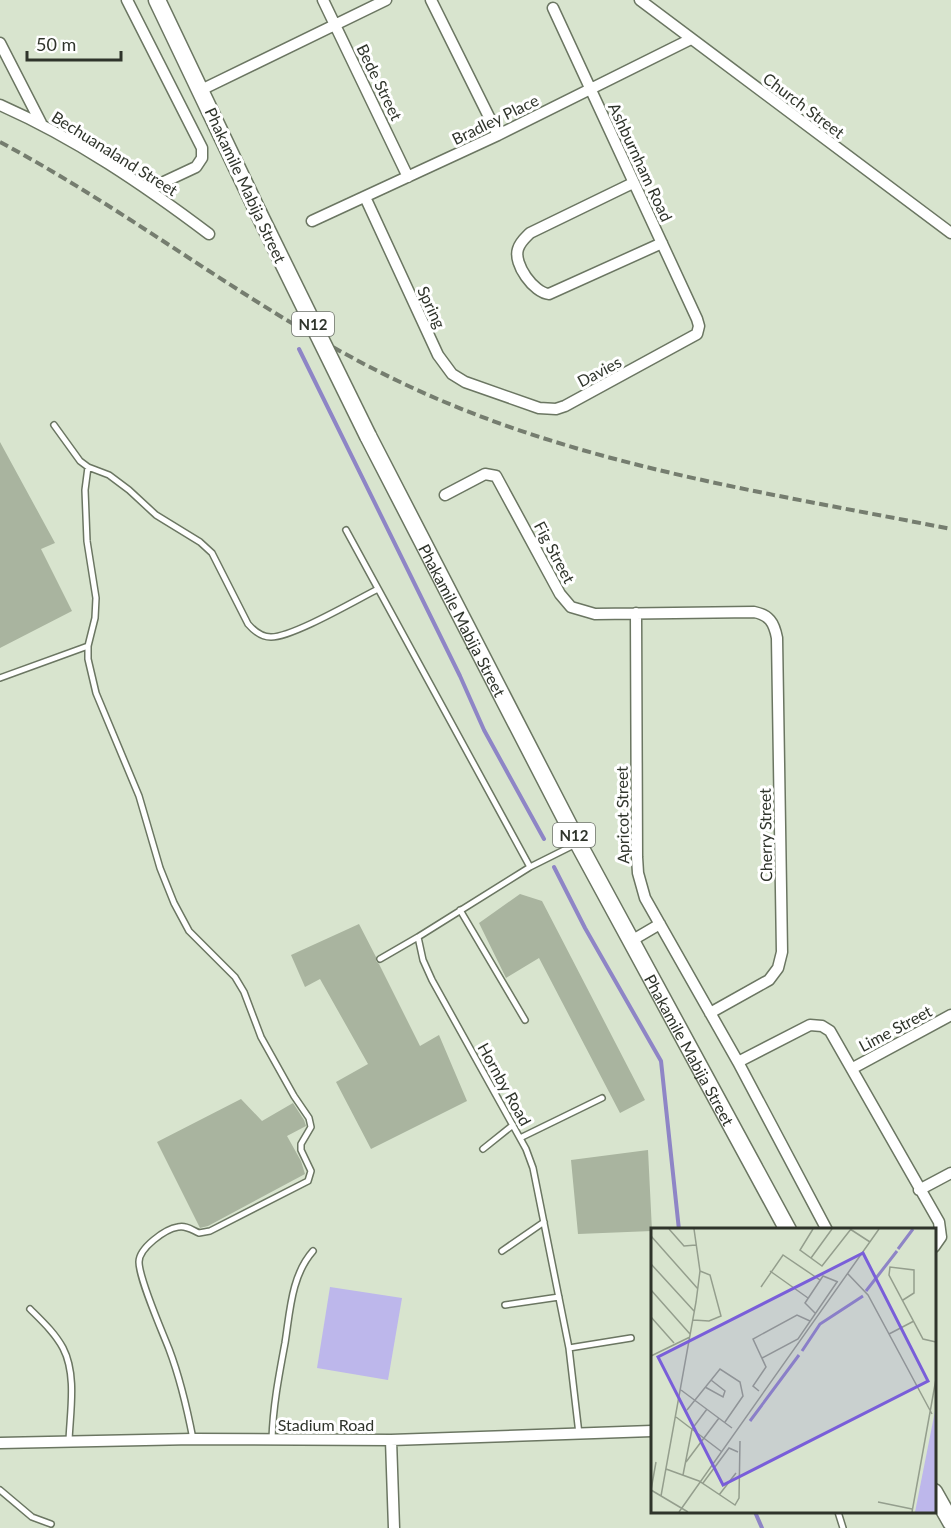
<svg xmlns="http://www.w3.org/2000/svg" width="951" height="1528" font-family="Lato,sans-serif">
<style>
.green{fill:#bdb7eb}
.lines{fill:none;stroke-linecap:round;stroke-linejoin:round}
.stream{stroke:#8e85c6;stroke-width:4}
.building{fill:#a9b49f}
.service-casing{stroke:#6b7662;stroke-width:8}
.minor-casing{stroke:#6b7662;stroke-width:13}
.trunk-casing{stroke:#6b7662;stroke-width:19}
.service{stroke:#fff;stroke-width:5}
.minor{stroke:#fff;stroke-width:10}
.trunk{stroke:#fff;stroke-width:16}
.rail{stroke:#757d6f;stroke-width:4;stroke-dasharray:9 4.5;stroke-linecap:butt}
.trunk-bridge-casing{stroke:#6b7662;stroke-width:19;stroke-linecap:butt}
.trunk-bridge{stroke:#fff;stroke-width:16}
.labels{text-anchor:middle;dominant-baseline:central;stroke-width:6;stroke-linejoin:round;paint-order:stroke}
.shield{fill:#fff;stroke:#6d716b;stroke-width:1.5}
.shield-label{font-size:15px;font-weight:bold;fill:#2f342b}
.street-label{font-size:16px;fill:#2f342b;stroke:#fff}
.inset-river{fill:none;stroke:#8e85c6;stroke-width:3}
.inset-road{fill:none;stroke:#949e8d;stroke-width:1.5}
.view{fill:#795ed9;fill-opacity:0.15;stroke:#795ed9;stroke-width:3}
.inset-edge{fill:none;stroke:#2f342b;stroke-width:3}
</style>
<rect width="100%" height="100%" fill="#d8e4ce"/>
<!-- green -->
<path class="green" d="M 330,1287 L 402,1298 L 388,1380 L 317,1368 Z"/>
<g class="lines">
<!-- stream -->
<path class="stream" d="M 299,349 L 460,676 L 484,730 L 544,839
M 554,867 L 585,928 L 661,1061 L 679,1230
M 755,1512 L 762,1528"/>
</g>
<!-- building -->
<path class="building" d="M 0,442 L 55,543 L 41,549 L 72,611 L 0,648 Z
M 520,894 L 542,901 L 645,1100 L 620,1113 L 539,958 L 506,978 L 479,923 Z
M 359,924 L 376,957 L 376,961 L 379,964 L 420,1046 L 439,1035 L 467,1101 L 371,1149 L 336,1082 L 368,1064 L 320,979 L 305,987 L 291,955 Z
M 241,1099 L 262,1121 L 293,1103 L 304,1120 L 306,1126 L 287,1136 L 301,1161 L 305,1174 L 208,1226 L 200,1228 L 157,1142 Z
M 648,1150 L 652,1231 L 578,1234 L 571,1160 Z"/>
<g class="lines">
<defs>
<path id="service" d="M 54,425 L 80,461 L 88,467 L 109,475 L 129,490 L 156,515 L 200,542 L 212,553 L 248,624 C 254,631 261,637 271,637 C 293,637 356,600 378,589
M 88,467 L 85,490 L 87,541 L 96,598 L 95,618 L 88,646 L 88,659 L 96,693 L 139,796 L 160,868 L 174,903 L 189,931 L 235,977 L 244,992 L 261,1037 L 294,1096 L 309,1118 L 311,1127 L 301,1144 L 301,1150 L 311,1171 L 308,1181 L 210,1231 L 199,1233 C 192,1230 186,1225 178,1227 C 165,1229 139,1248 139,1262 C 139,1279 162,1331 169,1349 C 180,1378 187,1408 193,1439
M 346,530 L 530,867
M 0,678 L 88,646
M 576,844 L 530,867 L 418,937 L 423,960 L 432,980 L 526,1149 L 533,1168 L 569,1348 L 579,1434
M 460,910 L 525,1020
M 380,959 L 418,937
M 520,1138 L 602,1098
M 483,1149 L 513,1125
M 502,1251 L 544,1222
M 505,1305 L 559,1297
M 30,1309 C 42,1321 55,1333 63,1348 C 77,1375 70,1412 69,1441
M 569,1348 L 631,1338
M 272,1439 C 273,1406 279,1375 285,1343 C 290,1312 291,1276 313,1251
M 0,1490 L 32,1517 L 51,1524
M 838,1512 L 843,1528"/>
<path id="minor" d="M 127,0 L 202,148 L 202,158 L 196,167 L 149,189
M 323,0 L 408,177
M 431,0 L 498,135
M 640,0 L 951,233
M 0,43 L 41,123
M 201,90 L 386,0
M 0,105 C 75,138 144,185 209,234
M 633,183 L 530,233 C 525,238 520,242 518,249 C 513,264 534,293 549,294 L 662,243
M 365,197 L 438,355 L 452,374 L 465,382 L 539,408 L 556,409 L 565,406 L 697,334 L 699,326 L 697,319 L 553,8
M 312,221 L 498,135 L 691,39
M 445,495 L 485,474 L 496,476 L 560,594 L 571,607 L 595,614 L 754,612 C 769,615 774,622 777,638 L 782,952 L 778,968 L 769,980 L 710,1013
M 636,613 L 637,857 L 638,873 L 645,898 L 738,1062 L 827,1230
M 631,941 L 660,924
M 738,1062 L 810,1025 L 822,1026 L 830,1031 L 939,1222 L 941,1237 L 934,1247
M 853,1068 L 951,1015
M 919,1190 L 951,1173
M 391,1440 L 394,1528
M 0,1443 L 193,1439 L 391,1440 L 652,1431"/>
<g id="trunk">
<path d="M 157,0 L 258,212"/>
<path id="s1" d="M 368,436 L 578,843 L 788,1230"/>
<path d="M 934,1492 L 951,1522"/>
</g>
</defs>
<!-- service casing -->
<use href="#service" class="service-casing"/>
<!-- minor casing -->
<use href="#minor" class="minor-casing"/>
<!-- trunk casing -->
<use href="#trunk" class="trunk-casing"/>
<!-- service -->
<use href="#service" class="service"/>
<!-- minor -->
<use href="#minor" class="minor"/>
<!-- trunk -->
<use href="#trunk" class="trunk"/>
<!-- rail -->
<path class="rail" d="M 0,142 C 137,215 258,314 398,381 C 572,465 764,492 951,529"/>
<defs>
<path id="trunk-bridge" d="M 258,212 L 368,436"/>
</defs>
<!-- trunk-bridge casing -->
<use href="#trunk-bridge" class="trunk-bridge-casing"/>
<!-- trunk-bridge -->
<use href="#trunk-bridge" class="trunk-bridge"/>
</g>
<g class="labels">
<!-- shield labels -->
<g class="shield">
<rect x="292" y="312" width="42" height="24" rx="4.5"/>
<rect x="553" y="823" width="42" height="24" rx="4.5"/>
</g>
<g class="shield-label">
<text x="313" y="324">N12</text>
<text x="574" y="835">N12</text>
</g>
<!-- street labels -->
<g class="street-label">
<text transform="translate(380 82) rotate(64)">Bede Street</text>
<text transform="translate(804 105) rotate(37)">Church Street</text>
<text transform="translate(495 119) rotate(-26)">Bradley Place</text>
<text transform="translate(115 153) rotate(32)">Bechuanaland Street</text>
<text transform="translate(641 162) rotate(65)">Ashburnham Road</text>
<text transform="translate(246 185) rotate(65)">Phakamile Mabija Street</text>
<text transform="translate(432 307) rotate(65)">Spring</text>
<text transform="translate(599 371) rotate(-28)">Davies</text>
<text transform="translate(555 552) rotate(62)">Fig Street</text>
<text stroke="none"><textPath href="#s1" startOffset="207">Phakamile Mabija Street</textPath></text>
<text transform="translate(622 815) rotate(-91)">Apricot Street</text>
<text transform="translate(765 835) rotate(-91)">Cherry Street</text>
<text transform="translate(895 1028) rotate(-28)">Lime Street</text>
<text stroke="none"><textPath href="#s1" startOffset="693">Phakamile Mabija Street</textPath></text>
<text transform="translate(505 1084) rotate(61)">Hornby Road</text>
<text x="326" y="1424">Stadium Road</text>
</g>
</g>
<!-- overview -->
<g transform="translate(651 1228)">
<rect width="285" height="285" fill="#d8e4ce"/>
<path d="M 285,178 L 285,284 L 264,284 Z" fill="#bdb7eb"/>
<path class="inset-river" d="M 247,21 L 262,1M 215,63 L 246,23M 151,123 L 169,96 L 212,68M 99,193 L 148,127"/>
<path class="inset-road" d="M 18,1 L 33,18 L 45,17M 162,1 L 149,22 L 171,38 L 200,1M 199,1 L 219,14M 0,8 L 47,61M 160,30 L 181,1M 0,36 L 43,83M 119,43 L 157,70M 197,46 L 217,67 L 281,186M 110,59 L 132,27 L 169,52M 0,62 L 39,106M 252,72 L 263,65 L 263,42 L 239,39 L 238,47 L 272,111 L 285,114M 164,85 L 154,75 L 172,48 L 187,54M 0,89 L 23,115M 42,92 L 58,93 L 70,88 L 59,47 L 49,43M 238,106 L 263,93M 0,128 L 39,109M 111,130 L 147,111 L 186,54M 54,159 L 72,169 L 74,163 L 60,152M 30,162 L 81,200M 108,163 L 102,158 L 115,139 L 102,111 L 146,87 L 159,93M 36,182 L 69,141 L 89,154 L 92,168 L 74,194M 25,189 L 71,224M 35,234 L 68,190M 15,241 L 48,253 L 84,277 L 88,270 L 89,213M 32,247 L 41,201 L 56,181M 52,255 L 78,220 L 87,224M 0,262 L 37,284M 0,262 L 5,234M 68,267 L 85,245M 10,268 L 45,74 L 49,43 L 43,1M 227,274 L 261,281M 28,284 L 228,1M 261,284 L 285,151"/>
<path class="view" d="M 212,25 L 277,153 L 72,257 L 7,129 Z"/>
<rect width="285" height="285" class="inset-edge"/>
</g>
<!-- scale -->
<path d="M27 51v9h94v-9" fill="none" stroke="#2f342b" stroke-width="3"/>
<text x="36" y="51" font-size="18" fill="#2f342b" stroke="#ffffff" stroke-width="4.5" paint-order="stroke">50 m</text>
</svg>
